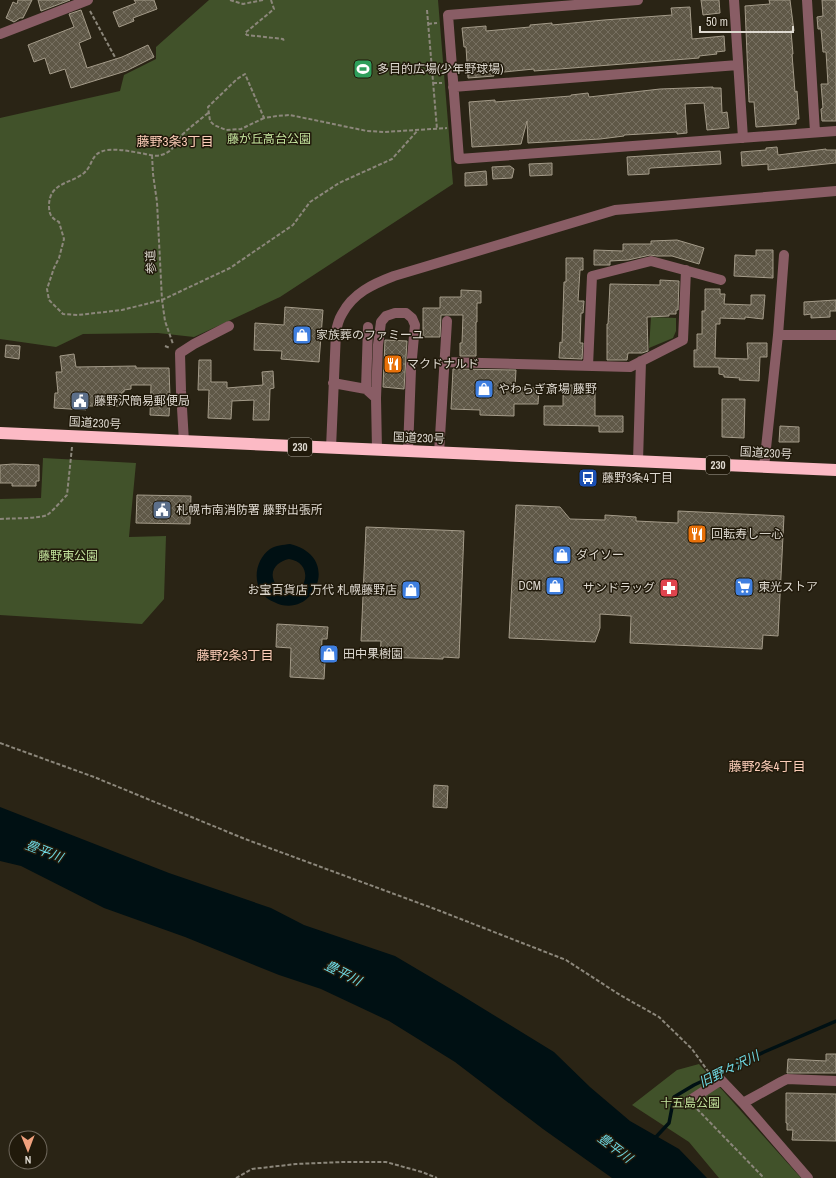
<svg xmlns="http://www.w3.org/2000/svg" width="836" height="1178" font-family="'Archivo Narrow','Noto Sans JP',sans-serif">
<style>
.green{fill:#41522a}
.water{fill:#001013;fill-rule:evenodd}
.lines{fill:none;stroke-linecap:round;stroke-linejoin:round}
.stream{stroke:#001013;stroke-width:3.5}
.building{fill:url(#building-cross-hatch);stroke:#a49b89}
.path{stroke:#8c877b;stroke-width:2;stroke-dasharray:4 2;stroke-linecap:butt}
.minor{stroke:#895d65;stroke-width:10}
.highway{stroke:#fcbac5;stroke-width:12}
.labels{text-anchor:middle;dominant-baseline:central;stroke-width:3;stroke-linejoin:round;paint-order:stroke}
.shield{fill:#211a0b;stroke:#a5a095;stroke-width:1}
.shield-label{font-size:11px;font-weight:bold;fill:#ded9d0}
.poi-label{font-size:12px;fill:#ded9d0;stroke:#211a0b;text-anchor:start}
.park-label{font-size:12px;fill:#c3e39d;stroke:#211a0b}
.street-label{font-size:12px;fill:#ded9d0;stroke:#211a0b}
.neighbourhood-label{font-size:13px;fill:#fdceb9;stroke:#211a0b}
.water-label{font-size:13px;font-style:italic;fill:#6ed8e3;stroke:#211a0b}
</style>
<defs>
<pattern id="building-cross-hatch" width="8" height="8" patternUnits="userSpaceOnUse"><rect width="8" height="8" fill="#5f5847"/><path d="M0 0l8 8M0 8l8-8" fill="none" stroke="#766f60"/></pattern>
</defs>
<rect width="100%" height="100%" fill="#2a2415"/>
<!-- green -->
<path class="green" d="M 209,0 L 438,0 L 453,184 L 280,297 L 194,337 L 158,333 L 83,334 L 56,347 L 0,339 L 0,118 L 120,91 L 124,75 L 156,59 L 156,47 Z
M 651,317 L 676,318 L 676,331 L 673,338 L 649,348 Z
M 43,458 L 136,463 L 129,537 L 166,536 L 164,599 L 142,624 L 0,615 L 0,499 L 41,498 Z
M 699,1064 L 801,1178 L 719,1178 L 689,1142 L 632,1105 L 677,1070 Z"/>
<!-- water -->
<path class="water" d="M 290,544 C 344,557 312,622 274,602 C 266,599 261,593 258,585 C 254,572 259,557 270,549 C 276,545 283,545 290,544 ZM 289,559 C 315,563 307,597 285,591 C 280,590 276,586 274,581 C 269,569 279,561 289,559 Z
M 0,807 L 169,873 L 271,908 L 304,925 L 395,956 L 461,995 L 554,1052 L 590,1087 L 630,1121 L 679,1149 L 707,1178 L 612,1178 L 543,1129 L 455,1062 L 389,1021 L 321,989 L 279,975 L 185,937 L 104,908 L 21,866 L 0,861 Z"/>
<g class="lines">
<!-- stream -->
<path class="stream" d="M 655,1138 L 669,1123 L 674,1097 L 694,1085 L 764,1052 L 836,1021"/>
</g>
<!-- building -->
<path class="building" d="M 18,0 L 32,0 L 23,18 L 20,18 L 14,22 L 6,18 L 13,2 L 17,4 Z
M 38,0 L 70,0 L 41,11 Z
M 134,0 L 154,0 L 157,9 L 133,18 L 134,21 L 119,27 L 113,12 L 136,3 Z
M 701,0 L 719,0 L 720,13 L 703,15 Z
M 769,0 L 790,0 L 794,31 L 791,31 L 793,54 L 792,54 L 795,92 L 797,91 L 799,119 L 796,119 L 796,124 L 756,127 L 754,102 L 749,102 L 745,6 L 770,4 Z
M 822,0 L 836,0 L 836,121 L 822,121 L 821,109 L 823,108 L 821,84 L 828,84 L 826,52 L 823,52 L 821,29 L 818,29 L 817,17 L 823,16 Z
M 690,7 L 692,39 L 724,36 L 725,51 L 716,52 L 717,54 L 699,56 L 699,58 L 534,71 L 534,69 L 494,73 L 494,76 L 468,78 L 466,47 L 464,47 L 462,28 L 486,26 L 486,31 L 530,27 L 530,25 L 552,23 L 552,25 L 604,20 L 672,15 L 671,8 Z
M 81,10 L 91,38 L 79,43 L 87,68 L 122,57 L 148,45 L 154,57 L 126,71 L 71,88 L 65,69 L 50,74 L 45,58 L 34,62 L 28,45 L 74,27 L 69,14 Z
M 713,87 L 713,88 L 721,88 L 722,113 L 727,112 L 729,128 L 707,130 L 704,103 L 685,104 L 687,133 L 677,134 L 677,132 L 624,135 L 624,136 L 600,139 L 528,143 L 527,121 L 521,144 L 472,147 L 469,102 L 495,100 L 495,102 L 571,96 L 571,95 L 588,93 L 589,97 L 660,89 Z
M 777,147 L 778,155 L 826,149 L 826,150 L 836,150 L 836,163 L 768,170 L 768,164 L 742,166 L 741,152 L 766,150 L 766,148 Z
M 720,151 L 721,164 L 651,168 L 649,169 L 649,174 L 628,175 L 627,157 Z
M 552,163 L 552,175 L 530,176 L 529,164 Z
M 510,166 L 514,169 L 512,178 L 493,179 L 492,167 Z
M 486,171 L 487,185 L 465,186 L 465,173 Z
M 677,240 L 704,248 L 699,264 L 672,256 L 657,256 L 650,255 L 628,260 L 610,261 L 610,265 L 594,265 L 594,250 L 623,251 L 623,244 L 651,244 L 651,241 Z
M 756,250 L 773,250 L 773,278 L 734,276 L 735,255 L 756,256 Z
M 566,258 L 583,258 L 583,270 L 580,270 L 578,301 L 584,301 L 583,313 L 581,313 L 580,343 L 583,343 L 582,359 L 559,358 L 560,342 L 562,343 L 564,282 L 566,282 Z
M 660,280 L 679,281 L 678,310 L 676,310 L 676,314 L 669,314 L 669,316 L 647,317 L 648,351 L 642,353 L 628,353 L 627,360 L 607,360 L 607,324 L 608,324 L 610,284 L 660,285 Z
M 705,289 L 720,289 L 720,294 L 725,294 L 724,304 L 751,305 L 751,295 L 765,295 L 763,319 L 745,317 L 745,319 L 720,318 L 720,324 L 716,324 L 715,358 L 748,359 L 747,343 L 767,343 L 767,357 L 760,357 L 759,381 L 739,380 L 740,378 L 724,377 L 724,375 L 719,374 L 719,367 L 694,367 L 694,350 L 697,350 L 697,334 L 702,334 L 702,311 L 705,311 Z
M 461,290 L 481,291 L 481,303 L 477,303 L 477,322 L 476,322 L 476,356 L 460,356 L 460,343 L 462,343 L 463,315 L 441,315 L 440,337 L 423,337 L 423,308 L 440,308 L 440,297 L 461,297 Z
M 836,300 L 836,311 L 830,311 L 830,317 L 811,318 L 811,314 L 804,315 L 804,302 Z
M 285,307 L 323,310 L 319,362 L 281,359 L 282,351 L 254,350 L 255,323 L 284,325 Z
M 385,340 L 407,341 L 404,389 L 383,387 Z
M 6,345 L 20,346 L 19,359 L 5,357 Z
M 74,354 L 76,367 L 136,366 L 136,368 L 169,368 L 170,397 L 169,416 L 150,415 L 151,385 L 131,385 L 131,389 L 124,390 L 124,392 L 122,392 L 121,406 L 86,406 L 86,410 L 54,408 L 55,393 L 58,393 L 56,372 L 62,372 L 60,356 Z
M 199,360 L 211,360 L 211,382 L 227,382 L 227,388 L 263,385 L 262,372 L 273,371 L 274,388 L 270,389 L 269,420 L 253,420 L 254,400 L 232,401 L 231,419 L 208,418 L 209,390 L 198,390 Z
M 453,369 L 516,370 L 515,388 L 539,388 L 538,404 L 514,404 L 514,416 L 480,415 L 480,410 L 451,409 Z
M 563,385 L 595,385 L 595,416 L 623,416 L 623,432 L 599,432 L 599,426 L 544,425 L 544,406 L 563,406 Z
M 722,399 L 745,399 L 744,438 L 722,437 Z
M 780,426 L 799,427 L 799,442 L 779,442 Z
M 13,464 L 39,465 L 39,481 L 36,481 L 36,486 L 12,486 L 12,483 L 0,483 L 0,465 Z
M 137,495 L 191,496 L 190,524 L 136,523 Z
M 516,505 L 560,507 L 570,519 L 605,520 L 605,515 L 636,517 L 636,521 L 678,523 L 678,511 L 784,516 L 778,636 L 763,635 L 762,649 L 630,643 L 631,616 L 600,614 L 600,628 L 595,642 L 509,638 Z
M 366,527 L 464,531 L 459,658 L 443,657 L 443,659 L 380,657 L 381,641 L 361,641 Z
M 277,624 L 328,627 L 327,639 L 322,639 L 321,661 L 325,661 L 324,679 L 290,677 L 291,648 L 276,647 Z
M 434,785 L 448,786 L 447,808 L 433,807 Z
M 826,1054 L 836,1054 L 836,1073 L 787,1073 L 788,1059 L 826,1061 Z
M 786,1093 L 836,1094 L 836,1141 L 792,1140 L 793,1130 L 787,1130 L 787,1123 L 786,1123 Z"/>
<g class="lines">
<!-- path -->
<path class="path" d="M 230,0 L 243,4 L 263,0
M 271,0 L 274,9 L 245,33 L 247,35 L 283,39 L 284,41
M 427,10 L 437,129
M 90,11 L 116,59
M 428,24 L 437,23
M 433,83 L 442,83
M 208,113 C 200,120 190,127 183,134 C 174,143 175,151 161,155 C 155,157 147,154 140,153 C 129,151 118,149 107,150 C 90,153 94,164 84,173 C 71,184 49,182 49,206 C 49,214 51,218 59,222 L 64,239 L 59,258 L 54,268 L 47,289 L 49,300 L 63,314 L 78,315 L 122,310 L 162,300 L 230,268 L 293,225 L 310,202 L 339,183 L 392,159 L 418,130
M 264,118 L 241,129 L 226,130 L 214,125 L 210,121 L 208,107 L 237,79 L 245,74 L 264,118 L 277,116 L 290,115 L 367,131 L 385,132 L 447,128
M 152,155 L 153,174 L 157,202 L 162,300 L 165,321 L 173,344
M 165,346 L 170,348
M 0,519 C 10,518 39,519 47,515 C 52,512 62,500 67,495 L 72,447
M 0,743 L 94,777 L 245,839 L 435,909 L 566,960 L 620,995 L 659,1017 L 692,1049 L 710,1074
M 697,1109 L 764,1178
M 236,1178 L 252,1169 L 296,1164 L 344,1162 L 386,1162 L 422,1172 L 437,1178"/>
<!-- minor -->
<path class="minor" d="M 638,0 L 448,15 L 459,159 L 836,131
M 734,0 L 743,138
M 807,0 L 815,132
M 0,34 L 88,0
M 453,87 L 738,65
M 368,327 L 366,389 L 376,398 L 377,450
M 778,335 L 836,335
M 445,362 L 630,367 L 683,340 L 686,270
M 588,366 L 592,276 L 651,261 L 721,280
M 333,383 L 366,389
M 376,398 L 378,345 L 381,322 L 386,316 L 395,313 L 406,313 L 412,318 L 415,325 L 411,369 L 408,451
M 184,442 L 181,391 L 180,353 L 194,344 L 229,326
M 331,448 L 336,332 C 337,326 339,319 342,314 C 353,293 373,284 394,276 L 615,210 L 836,191
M 439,453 L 447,321
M 638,461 L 641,361
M 764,467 L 778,335 L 784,255
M 689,1101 L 721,1080 L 743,1103
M 808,1178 L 743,1103 L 781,1082 L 787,1079 L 836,1081"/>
<!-- highway -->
<path class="highway" d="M 0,433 L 836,470"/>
</g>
<!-- icons -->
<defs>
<symbol id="stadium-square" viewBox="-11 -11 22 22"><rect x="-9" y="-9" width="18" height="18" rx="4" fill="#2e9e5b" stroke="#211a0b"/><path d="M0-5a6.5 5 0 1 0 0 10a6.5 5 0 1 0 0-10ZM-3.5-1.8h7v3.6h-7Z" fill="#fff"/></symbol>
<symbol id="shop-square" viewBox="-11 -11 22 22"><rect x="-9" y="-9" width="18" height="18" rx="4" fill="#3f7fe0" stroke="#211a0b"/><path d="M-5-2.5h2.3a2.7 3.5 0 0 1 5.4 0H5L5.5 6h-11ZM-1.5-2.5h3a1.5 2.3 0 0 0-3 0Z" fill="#fff"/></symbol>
<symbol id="restaurant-square" viewBox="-11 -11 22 22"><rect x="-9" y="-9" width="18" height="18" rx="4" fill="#e8710a" stroke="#211a0b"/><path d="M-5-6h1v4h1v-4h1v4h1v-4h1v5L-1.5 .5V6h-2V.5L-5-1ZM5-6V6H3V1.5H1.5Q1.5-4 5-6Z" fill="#fff"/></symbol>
<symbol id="civic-square" viewBox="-11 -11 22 22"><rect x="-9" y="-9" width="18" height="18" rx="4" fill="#5c6f8a" stroke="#211a0b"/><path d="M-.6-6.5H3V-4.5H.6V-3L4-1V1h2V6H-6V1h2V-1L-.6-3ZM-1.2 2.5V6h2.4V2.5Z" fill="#fff"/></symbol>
<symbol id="bus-square" viewBox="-11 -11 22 22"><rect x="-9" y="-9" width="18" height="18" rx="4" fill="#1a4fb4" stroke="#211a0b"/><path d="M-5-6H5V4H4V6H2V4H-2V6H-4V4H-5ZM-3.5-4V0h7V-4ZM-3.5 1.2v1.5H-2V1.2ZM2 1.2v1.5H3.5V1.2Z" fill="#fff"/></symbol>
<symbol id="supermarket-square" viewBox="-11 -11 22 22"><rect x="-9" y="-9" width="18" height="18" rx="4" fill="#3f7fe0" stroke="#211a0b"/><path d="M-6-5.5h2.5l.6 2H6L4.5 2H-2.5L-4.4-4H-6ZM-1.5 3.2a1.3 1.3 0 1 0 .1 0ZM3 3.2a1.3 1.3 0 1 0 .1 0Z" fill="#fff"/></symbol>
<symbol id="pharmacy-square" viewBox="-11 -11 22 22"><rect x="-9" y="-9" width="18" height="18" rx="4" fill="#e0444e" stroke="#211a0b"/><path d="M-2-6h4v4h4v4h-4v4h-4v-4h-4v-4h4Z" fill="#fff"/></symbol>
</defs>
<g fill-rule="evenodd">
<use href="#stadium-square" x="352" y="58" width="22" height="22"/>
<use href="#shop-square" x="291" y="324" width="22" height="22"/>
<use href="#restaurant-square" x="382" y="353" width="22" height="22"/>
<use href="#shop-square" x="473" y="378" width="22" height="22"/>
<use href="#civic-square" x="69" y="390" width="22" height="22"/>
<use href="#bus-square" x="577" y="467" width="22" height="22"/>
<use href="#civic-square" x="151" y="499" width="22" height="22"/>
<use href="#restaurant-square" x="686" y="523" width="22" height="22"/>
<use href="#shop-square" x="551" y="544" width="22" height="22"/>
<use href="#shop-square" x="544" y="575" width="22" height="22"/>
<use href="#supermarket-square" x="733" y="576" width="22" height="22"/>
<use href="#pharmacy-square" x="658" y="577" width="22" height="22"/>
<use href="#shop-square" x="400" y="579" width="22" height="22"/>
<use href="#shop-square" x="318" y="643" width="22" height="22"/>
</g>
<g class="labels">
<!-- shield labels -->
<g class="shield">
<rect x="288" y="438" width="24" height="18" rx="3"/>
<rect x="706" y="456" width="24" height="18" rx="3"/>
</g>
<g class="shield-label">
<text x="300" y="447">230</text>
<text x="718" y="465">230</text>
</g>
<!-- poi labels -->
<g class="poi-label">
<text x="377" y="69">多目的広場(少年野球場)</text>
<text x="316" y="335">家族葬のファミーユ</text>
<text x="407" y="364">マクドナルド</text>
<text x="498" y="389">やわらぎ斎場 藤野</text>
<text x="94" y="401">藤野沢簡易郵便局</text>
<text x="602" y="478">藤野3条4丁目</text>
<text x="176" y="510">札幌市南消防署 藤野出張所</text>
<text x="711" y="534">回転寿し一心</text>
<text x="576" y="555">ダイソー</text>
<text x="541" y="586" text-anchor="end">DCM</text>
<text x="758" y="587">東光ストア</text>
<text x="655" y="588" text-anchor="end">サンドラッグ</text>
<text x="397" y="590" text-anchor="end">お宝百貨店 万代 札幌藤野店</text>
<text x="343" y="654">田中果樹園</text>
</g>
<!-- park labels -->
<g class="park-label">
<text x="269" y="139">藤が丘高台公園</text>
<text x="68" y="556">藤野東公園</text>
<text x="690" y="1103">十五島公園</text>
</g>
<!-- street labels -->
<g class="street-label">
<text transform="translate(151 262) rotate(-93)">参道</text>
<text transform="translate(95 423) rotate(3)">国道230号</text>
<text transform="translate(419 438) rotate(2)">国道230号</text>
<text transform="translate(766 453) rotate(3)">国道230号</text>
</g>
<!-- neighbourhood labels -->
<g class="neighbourhood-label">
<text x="175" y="141">藤野3条3丁目</text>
<text x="235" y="655">藤野2条3丁目</text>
<text x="767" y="766">藤野2条4丁目</text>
</g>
<!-- water labels -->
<g class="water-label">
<text transform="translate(44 851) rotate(21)">豊平川</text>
<text transform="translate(343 973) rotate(27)">豊平川</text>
<text transform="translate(729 1069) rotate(-26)">旧野々沢川</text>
<text transform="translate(615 1148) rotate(37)">豊平川</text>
</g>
</g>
<!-- north arrow -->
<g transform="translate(28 1150) rotate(179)"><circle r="19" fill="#211a0b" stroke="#6d665a"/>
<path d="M0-3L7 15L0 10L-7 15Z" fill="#f1a17d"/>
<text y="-6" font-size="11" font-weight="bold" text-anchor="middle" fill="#ded9d0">N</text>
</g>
<!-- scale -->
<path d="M700 26v6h93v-6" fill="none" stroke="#ded9d0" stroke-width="2"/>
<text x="706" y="26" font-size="12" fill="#ded9d0" stroke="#211a0b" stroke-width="3" paint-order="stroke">50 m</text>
</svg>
